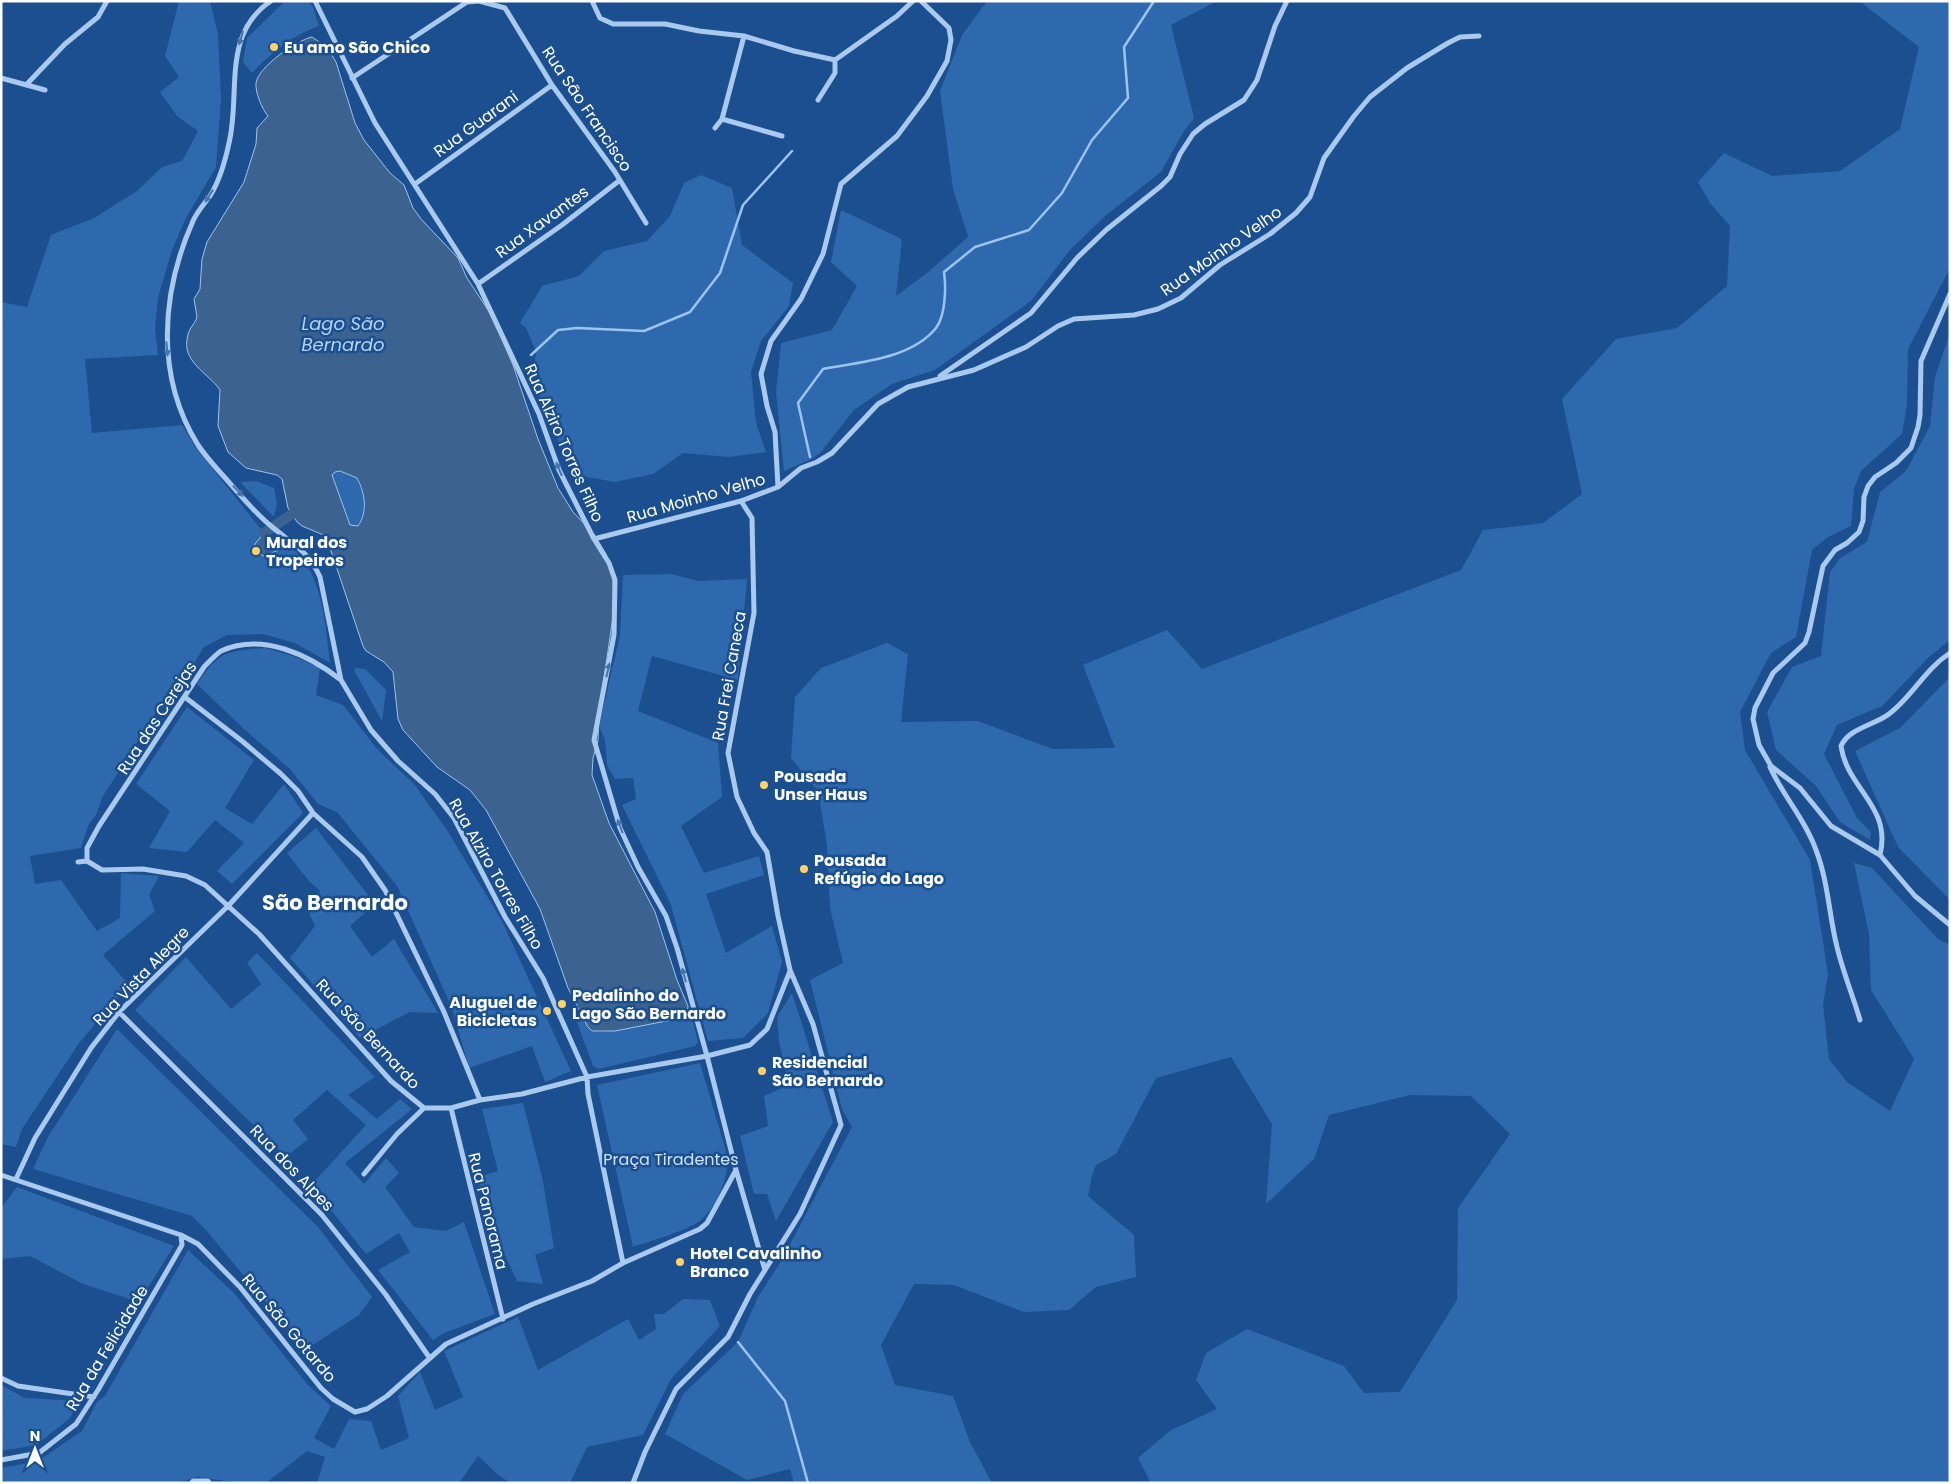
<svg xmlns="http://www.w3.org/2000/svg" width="1951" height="1484" font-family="Poppins,sans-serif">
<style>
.green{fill:#2e69ad}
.water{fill:#3c6290;stroke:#9cc4f0;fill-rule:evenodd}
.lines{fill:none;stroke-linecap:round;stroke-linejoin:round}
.stream{stroke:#9cc4f0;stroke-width:2.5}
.canal{stroke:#3c6290;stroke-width:10}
.minor{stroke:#a9c9ee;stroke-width:5}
.tertiary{stroke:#a9c9ee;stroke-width:9}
.oneway{fill:#4674ac}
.poi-dot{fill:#ffd166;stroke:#1b4f8f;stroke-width:2}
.labels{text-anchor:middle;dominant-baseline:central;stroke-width:5;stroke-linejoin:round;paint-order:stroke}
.poi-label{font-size:16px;font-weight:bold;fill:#fff;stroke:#1b4f8f;text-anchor:start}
.street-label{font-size:16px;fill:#fff;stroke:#1b4f8f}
.park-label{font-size:16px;fill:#cfe3fa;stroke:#1b4f8f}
.water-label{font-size:18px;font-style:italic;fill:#b5d3f5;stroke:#1b4f8f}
.district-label{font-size:21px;font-weight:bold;fill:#fff;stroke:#1b4f8f}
</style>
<rect width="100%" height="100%" fill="#1b4f8f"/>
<!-- green -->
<path class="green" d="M 179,1 L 210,1 L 218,34 L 221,99 L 216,167 L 186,218 L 172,250 L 158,298 L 155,329 L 158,355 L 85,359 L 92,433 L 182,425 L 196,448 L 264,533 L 255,544 L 263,556 L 279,550 L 286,543 C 323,568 325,623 330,663 L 295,643 L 263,634 L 227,635 L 204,647 L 193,665 L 175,682 L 102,798 L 96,815 L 88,826 L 81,848 L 30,856 L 35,884 L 61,880 L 97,931 L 120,918 L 121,873 L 159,876 L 149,895 L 155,911 L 103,955 L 129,985 L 79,1043 L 22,1129 L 16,1147 L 1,1144 L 1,302 L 27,307 L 51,235 L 94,218 L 137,191 L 162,167 L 182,161 L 198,131 L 177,116 L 160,92 L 179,77 L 165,56 Z
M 285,1 L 308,1 L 313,7 L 319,26 C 294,34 270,54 252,73 L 243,62 L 247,38 Z
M 987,1 L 1217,1 L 1171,25 L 1194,118 L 1184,131 L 1161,172 L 1105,216 L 1070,250 L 1031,301 L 935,370 L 892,384 L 854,410 L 821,452 L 812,459 L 784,471 L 776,392 L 781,343 L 832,330 L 857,286 L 831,262 L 841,210 L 902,239 L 896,296 L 927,273 L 968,237 L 953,189 L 940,91 L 962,35 Z
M 1859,1 L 1950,1 L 1950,268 L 1908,349 L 1907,404 L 1902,434 L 1861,471 L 1854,489 L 1851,526 L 1828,537 L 1812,550 L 1796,637 L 1771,653 L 1740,712 L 1745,750 L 1810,860 L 1828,974 L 1823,1005 L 1829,1059 L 1847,1082 L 1890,1111 L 1914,1059 L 1871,990 L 1869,934 L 1854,863 L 1872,868 L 1938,939 L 1950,945 L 1950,1483 L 1151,1483 L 1138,1458 L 1171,1430 L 1217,1409 L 1196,1380 L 1206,1353 L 1247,1329 L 1344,1366 L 1364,1393 L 1400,1392 L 1457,1300 L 1458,1208 L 1510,1134 L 1471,1096 L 1410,1095 L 1329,1115 L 1314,1159 L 1266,1204 L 1272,1124 L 1231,1057 L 1156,1078 L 1116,1154 L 1096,1165 L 1092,1175 L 1088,1196 L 1134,1235 L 1136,1277 L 1096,1287 L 1069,1310 L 1024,1312 L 954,1285 L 914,1284 L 881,1345 L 895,1385 L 953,1396 L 970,1442 L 992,1483 L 794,1483 L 790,1469 L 747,1480 L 665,1434 L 683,1394 L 738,1342 L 758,1297 L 780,1263 L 852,1127 L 842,1109 L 810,980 L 843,963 L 830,908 L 827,845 L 818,791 L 791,758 L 795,697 L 821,668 L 887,643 L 908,654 L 901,722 L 978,721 L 1053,749 L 1115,748 L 1083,665 L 1167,630 L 1202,669 L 1461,570 L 1483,530 L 1543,523 L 1582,494 L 1562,399 L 1616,339 L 1677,328 L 1727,286 L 1730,226 L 1710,203 L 1698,182 L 1724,153 L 1772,176 L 1840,171 L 1900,129 L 1919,47 Z
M 701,175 L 732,188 L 742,245 L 793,283 L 789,306 L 761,341 L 751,372 L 756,423 L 766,452 L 729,457 L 683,453 L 653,474 L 615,482 L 587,477 L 570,467 L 546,414 L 533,379 L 536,351 L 526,328 L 520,323 L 542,286 L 579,276 L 604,251 L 647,241 L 670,216 L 684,183 Z
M 1950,333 L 1950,640 L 1929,657 L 1882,706 L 1837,725 L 1824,754 L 1857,818 L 1871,832 L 1870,840 L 1840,822 L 1816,786 L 1776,750 L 1767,712 L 1792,667 L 1821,656 L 1830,572 L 1840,558 L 1867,542 L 1880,492 L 1906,471 L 1930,426 L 1935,377 Z
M 340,471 L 357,478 L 364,498 L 365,517 L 358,526 L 350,525 L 332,475 L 335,472 Z
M 256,481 L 274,488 L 277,503 L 274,517 L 240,482 Z
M 671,574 L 698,581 L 747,579 L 738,680 L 652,656 L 638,711 L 718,743 L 722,797 L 681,826 L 704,873 L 759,856 L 764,875 L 706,894 L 726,953 L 772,926 L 782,962 L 768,1013 L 743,1038 L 708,1041 L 671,905 L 622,805 L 636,799 L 633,778 L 615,779 L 607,765 L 605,740 L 599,726 L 620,635 L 623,575 Z
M 265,648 L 293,656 L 320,668 L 316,695 L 343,705 L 378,750 L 414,784 L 447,830 L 502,921 L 571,1071 L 545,1082 L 532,1046 L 469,1068 L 452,1008 L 397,886 L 337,812 L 318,804 L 290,769 L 245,730 L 197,684 C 219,651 226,651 265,648 Z
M 355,668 L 365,669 L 386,690 L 382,721 L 355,672 Z
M 1950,677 L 1950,900 L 1898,847 L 1855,751 L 1900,728 Z
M 187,707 L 254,760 L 225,808 L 252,824 L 284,784 L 303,813 L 232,884 L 217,871 L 244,843 L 215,820 L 187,852 L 149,848 L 170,811 L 136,784 Z
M 316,828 L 375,904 L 350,926 L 372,957 L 394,939 L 438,1013 L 410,1012 L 360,1038 L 290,958 L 315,926 L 309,913 L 320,891 L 308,880 L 287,853 Z
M 257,953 L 375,1077 L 348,1095 L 377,1119 L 400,1099 L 412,1109 L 345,1163 L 364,1184 L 386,1158 L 399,1173 L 385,1187 L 414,1227 L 446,1231 L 464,1222 L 495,1314 L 444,1333 L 433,1340 L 378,1270 L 410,1252 L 399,1233 L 366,1254 L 311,1185 L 366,1125 L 327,1090 L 293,1120 L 308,1139 L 286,1157 L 135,1010 L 186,957 L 231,1009 L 261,984 L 247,963 Z
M 792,993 L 833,1122 L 776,1221 L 767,1194 L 754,1194 L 740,1136 L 768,1126 L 764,1096 L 789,1085 L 779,1042 L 777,1017 Z
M 691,1013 L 698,1042 L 695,1046 L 599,1069 L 593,1066 L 577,1022 L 586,1018 L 601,1032 L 658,1023 L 678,1015 Z
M 117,1029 L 318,1227 L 372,1297 L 359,1315 L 305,1350 L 206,1230 L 192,1216 L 33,1169 L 48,1137 Z
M 700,1063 L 728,1158 C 728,1179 717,1206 701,1220 C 688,1231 650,1241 633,1247 L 597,1085 Z
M 523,1103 L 543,1181 L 554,1248 L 535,1255 L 543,1284 L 517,1281 L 486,1215 L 477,1177 L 498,1171 L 482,1109 Z
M 17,1187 L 174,1246 L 139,1302 L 83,1284 L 30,1256 L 1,1259 L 1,1208 Z
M 188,1250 L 234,1293 L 308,1385 L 331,1406 L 314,1438 L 334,1449 L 349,1419 L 371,1421 L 381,1450 L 409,1438 L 398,1396 L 420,1372 L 435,1410 L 463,1397 L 444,1351 L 518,1317 L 538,1370 L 628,1319 L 639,1340 L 656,1329 L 654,1314 L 664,1314 L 683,1299 L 710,1300 L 720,1326 L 671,1379 L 643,1435 L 587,1447 L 570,1483 L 510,1483 L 497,1474 L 478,1456 L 459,1483 L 317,1483 L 325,1457 L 307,1451 L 266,1483 L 240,1483 L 198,1477 L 178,1483 L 1,1483 L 1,1468 L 38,1461 L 82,1431 L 97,1402 L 105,1396 Z
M 1,1385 L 25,1398 L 80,1401 L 69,1419 L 36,1445 L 1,1451 Z"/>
<!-- water -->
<path class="water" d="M 312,37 L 327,47 L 336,62 L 355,123 L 364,140 L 390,173 L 404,185 L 413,208 L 421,219 L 458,258 L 467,278 L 492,316 L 513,365 L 538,439 L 558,488 L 573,512 L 594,534 L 606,554 L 613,580 L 614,610 L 599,712 L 598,741 L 593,758 L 592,775 L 609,823 L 655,912 L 677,980 L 688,1006 L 687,1017 L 615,1031 L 592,1031 L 588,1027 L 568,988 L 540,909 L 486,810 L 470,790 L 437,767 L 403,730 L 398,719 L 393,672 L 384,662 L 366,651 L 363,646 L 326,536 L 302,526 L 297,522 L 288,508 L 282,479 L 277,475 L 246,468 L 228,452 L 218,426 L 220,390 C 209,373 180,362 188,335 C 189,328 195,324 197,317 L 194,299 L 200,289 L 202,259 L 207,242 L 244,182 L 256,144 L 257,128 L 268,116 C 262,109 255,92 256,83 C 258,67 297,40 312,37 ZM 340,471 L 357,478 C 365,493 368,512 358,526 L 350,525 L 332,475 L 335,472 Z
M 264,533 L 279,550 L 263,556 L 256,551 L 255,544 Z"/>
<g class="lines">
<!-- stream -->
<path class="stream" d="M 531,355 L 558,330 L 577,328 L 644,331 L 690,312 L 720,273 L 743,205 L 792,151
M 810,457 L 798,403 L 823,369 C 860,362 911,359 936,328 C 946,315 946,286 944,272 L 975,247 L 1029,230 L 1062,193 L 1092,140 L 1128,98 L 1124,47 L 1154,1
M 738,1342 L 785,1401 L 808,1483"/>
<!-- canal -->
<path class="canal" d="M 264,533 L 292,514"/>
<!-- minor -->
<path class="minor" d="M 271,1 C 221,34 241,94 229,143 C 225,162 220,180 210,196 C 204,204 197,212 193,221 C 161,293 155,376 198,445 C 206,457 217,469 227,480 C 241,496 255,513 271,526 C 292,544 308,550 320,577 L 341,680 L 371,730 L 398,761 L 435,794 L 454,818 L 505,917 L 543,978 L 587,1077 L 588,1094 L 623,1263
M 315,1 L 375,123 L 478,284 L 539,414 L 559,470 L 594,539 L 609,563 L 615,580 L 614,635 L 594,740 L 620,828 L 638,867 L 666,916 L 677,948 L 707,1056 L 736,1170 L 765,1270
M 592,1 L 600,18 L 613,24 L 665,24 L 699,31 L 744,36 L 794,51 L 835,60 L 897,16 L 913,1
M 1,78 L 45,90
M 352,78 L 467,2 L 479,1 L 505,8 L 552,85 L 615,172 L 646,223
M 26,85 L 65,44 L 98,17 L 107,1
M 818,100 L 835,73 L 835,60
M 722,119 L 782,136
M 715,128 L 722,119 L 744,36
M 415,184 L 552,85
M 478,284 L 562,225 L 620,180
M 1950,294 L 1921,361 L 1920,415 L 1918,427 L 1911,448 L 1896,463 L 1875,477 L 1868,486 L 1864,497 L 1863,521 L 1859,532 L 1847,543 L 1835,550 L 1823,566 L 1809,632 L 1805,643 L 1773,673 L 1755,708 L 1753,719 L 1759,745 L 1771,766 L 1800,788 L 1831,826 L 1880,855 L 1915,896 L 1950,925
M 940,376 L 1031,313 L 1077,258 L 1106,230 L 1161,186 L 1170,177 L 1180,154 L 1193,134 L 1205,124 L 1244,100 L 1257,80 L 1275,26 L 1287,1
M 778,487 L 775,432 L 767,406 L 761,374 L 771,341 L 801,299 L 823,254 L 841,184 L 897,136 L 927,96 L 947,61 L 951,40 L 949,28 L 921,1
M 594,539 L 741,501 L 778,487 L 801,468 L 817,462 L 832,453 L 878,404 L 908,387 L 974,370 L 1026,347 L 1058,326 L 1074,319 L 1134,315 L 1158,309 L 1181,298 L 1220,265 L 1270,234 L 1296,213 L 1310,197 L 1324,158 L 1354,116 L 1370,97 L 1407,68 L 1448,43 L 1460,37 L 1479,36
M 186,698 L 242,741 L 281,774 L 298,791 L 313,813 L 362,857 L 385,890 L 444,1012 L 480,1100
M 1770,767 C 1783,796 1805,819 1816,850 C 1828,881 1829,915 1837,947 C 1843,972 1853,996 1860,1020
M 1880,855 C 1892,806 1847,789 1841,746 C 1849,728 1875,725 1889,714 C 1912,697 1925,669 1950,653
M 87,861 L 87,848 L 99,826 L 204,667 C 209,662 215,655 221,651 C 262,632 309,655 341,680
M 78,862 L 87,861 L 102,870 L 143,869 L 186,876 L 205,885 L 259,934 L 391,1081 L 424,1108 L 451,1108 L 480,1100 L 522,1094 L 587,1077 L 707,1056 L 750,1045 L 767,1029 L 790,971
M 119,1012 L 322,1215 L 386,1295 L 429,1357
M 451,1108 L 503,1319
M 364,1174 L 397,1134 L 424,1108
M 1,1175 L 181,1235 L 198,1244 L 240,1287 L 321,1388 L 333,1399 L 355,1412 L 367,1409 L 387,1396 L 446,1344 L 533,1304 L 592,1281 L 623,1263 L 700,1229 L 707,1223 L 736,1170
M 16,1179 L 35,1138 L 91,1048 L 119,1012 L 229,905 L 313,813
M 1,1378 L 18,1386 L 94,1397
M 1,1460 L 39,1453 L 76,1424 L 98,1390 L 182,1245 L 181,1235
M 633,1483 L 645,1452 L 676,1389 L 728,1337 L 750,1294 L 800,1214 L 841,1125 L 813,1024 L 790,970 L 778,916 L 767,852 L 754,833 L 737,797 L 728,753 L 754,613 L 752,518 L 741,501"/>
<!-- tertiary -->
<path class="tertiary" d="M 194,1483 L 207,1483"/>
</g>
<!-- one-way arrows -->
<defs><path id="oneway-solid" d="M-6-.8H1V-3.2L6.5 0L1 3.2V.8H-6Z" transform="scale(1.25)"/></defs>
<g class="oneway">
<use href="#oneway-solid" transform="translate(241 38) rotate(106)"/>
<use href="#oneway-solid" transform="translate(209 196) rotate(122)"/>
<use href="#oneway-solid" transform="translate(167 349) rotate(85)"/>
<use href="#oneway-solid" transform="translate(559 469) rotate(-113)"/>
<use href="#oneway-solid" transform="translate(238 491) rotate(47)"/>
<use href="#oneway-solid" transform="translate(608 670) rotate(-77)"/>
<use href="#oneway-solid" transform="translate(620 826) rotate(-111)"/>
<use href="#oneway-solid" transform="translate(684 975) rotate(-105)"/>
</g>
<!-- markers -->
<g class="poi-dot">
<circle cx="274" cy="47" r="5"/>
<circle cx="256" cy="551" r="5"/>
<circle cx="764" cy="785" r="5"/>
<circle cx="804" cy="869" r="5"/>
<circle cx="562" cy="1004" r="5"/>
<circle cx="547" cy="1011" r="5"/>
<circle cx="762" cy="1071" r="5"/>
<circle cx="680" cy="1262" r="5"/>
</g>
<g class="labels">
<!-- poi labels -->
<g class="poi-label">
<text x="284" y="47">Eu amo São Chico</text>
<text x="266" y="542">Mural dos<tspan x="266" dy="18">Tropeiros</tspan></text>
<text x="774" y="776">Pousada<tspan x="774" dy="18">Unser Haus</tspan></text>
<text x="814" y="860">Pousada<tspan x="814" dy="18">Refúgio do Lago</tspan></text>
<text x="572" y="995">Pedalinho do<tspan x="572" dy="18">Lago São Bernardo</tspan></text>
<text x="537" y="1002" text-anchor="end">Aluguel de<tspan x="537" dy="18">Bicicletas</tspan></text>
<text x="772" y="1062">Residencial<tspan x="772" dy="18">São Bernardo</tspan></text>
<text x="690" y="1253">Hotel Cavalinho<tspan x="690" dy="18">Branco</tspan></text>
</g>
<!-- street labels -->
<g class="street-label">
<text transform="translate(587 109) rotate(56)">Rua São Francisco</text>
<text transform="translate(476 124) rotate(-36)">Rua Guarani</text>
<text transform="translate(542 222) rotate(-36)">Rua Xavantes</text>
<text transform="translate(1221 251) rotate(-35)">Rua Moinho Velho</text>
<text transform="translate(564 443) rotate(66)">Rua Alziro Torres Filho</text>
<text transform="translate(696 498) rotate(-16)">Rua Moinho Velho</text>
<text transform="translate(729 676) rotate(-80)">Rua Frei Caneca</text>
<text transform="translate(157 718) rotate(-57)">Rua das Cerejas</text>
<text transform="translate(496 874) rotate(60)">Rua Alziro Torres Filho</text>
<text transform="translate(141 976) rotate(-46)">Rua Vista Alegre</text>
<text transform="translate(368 1034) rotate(47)">Rua São Bernardo</text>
<text transform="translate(292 1168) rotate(46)">Rua dos Alpes</text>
<text transform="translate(488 1211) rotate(76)">Rua Panorama</text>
<text transform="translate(289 1328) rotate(50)">Rua São Gotardo</text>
<text transform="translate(107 1348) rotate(-59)">Rua da Felicidade</text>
</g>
<!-- park labels -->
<g class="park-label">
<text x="671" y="1159">Praça Tiradentes</text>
</g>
<!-- water labels -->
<g class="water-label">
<text x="343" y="323">Lago São<tspan x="343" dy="21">Bernardo</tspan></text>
</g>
<!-- district labels -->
<g class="district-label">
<text x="335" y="902">São Bernardo</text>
</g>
</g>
<!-- border -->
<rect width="1951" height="1484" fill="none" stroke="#ffffff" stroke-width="5"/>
<!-- north arrow -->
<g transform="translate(35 1449)" stroke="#1b4f8f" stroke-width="4" paint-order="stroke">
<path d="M0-4L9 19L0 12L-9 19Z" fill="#ffffff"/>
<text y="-8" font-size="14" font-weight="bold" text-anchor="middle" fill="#ffffff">N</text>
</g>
</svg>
